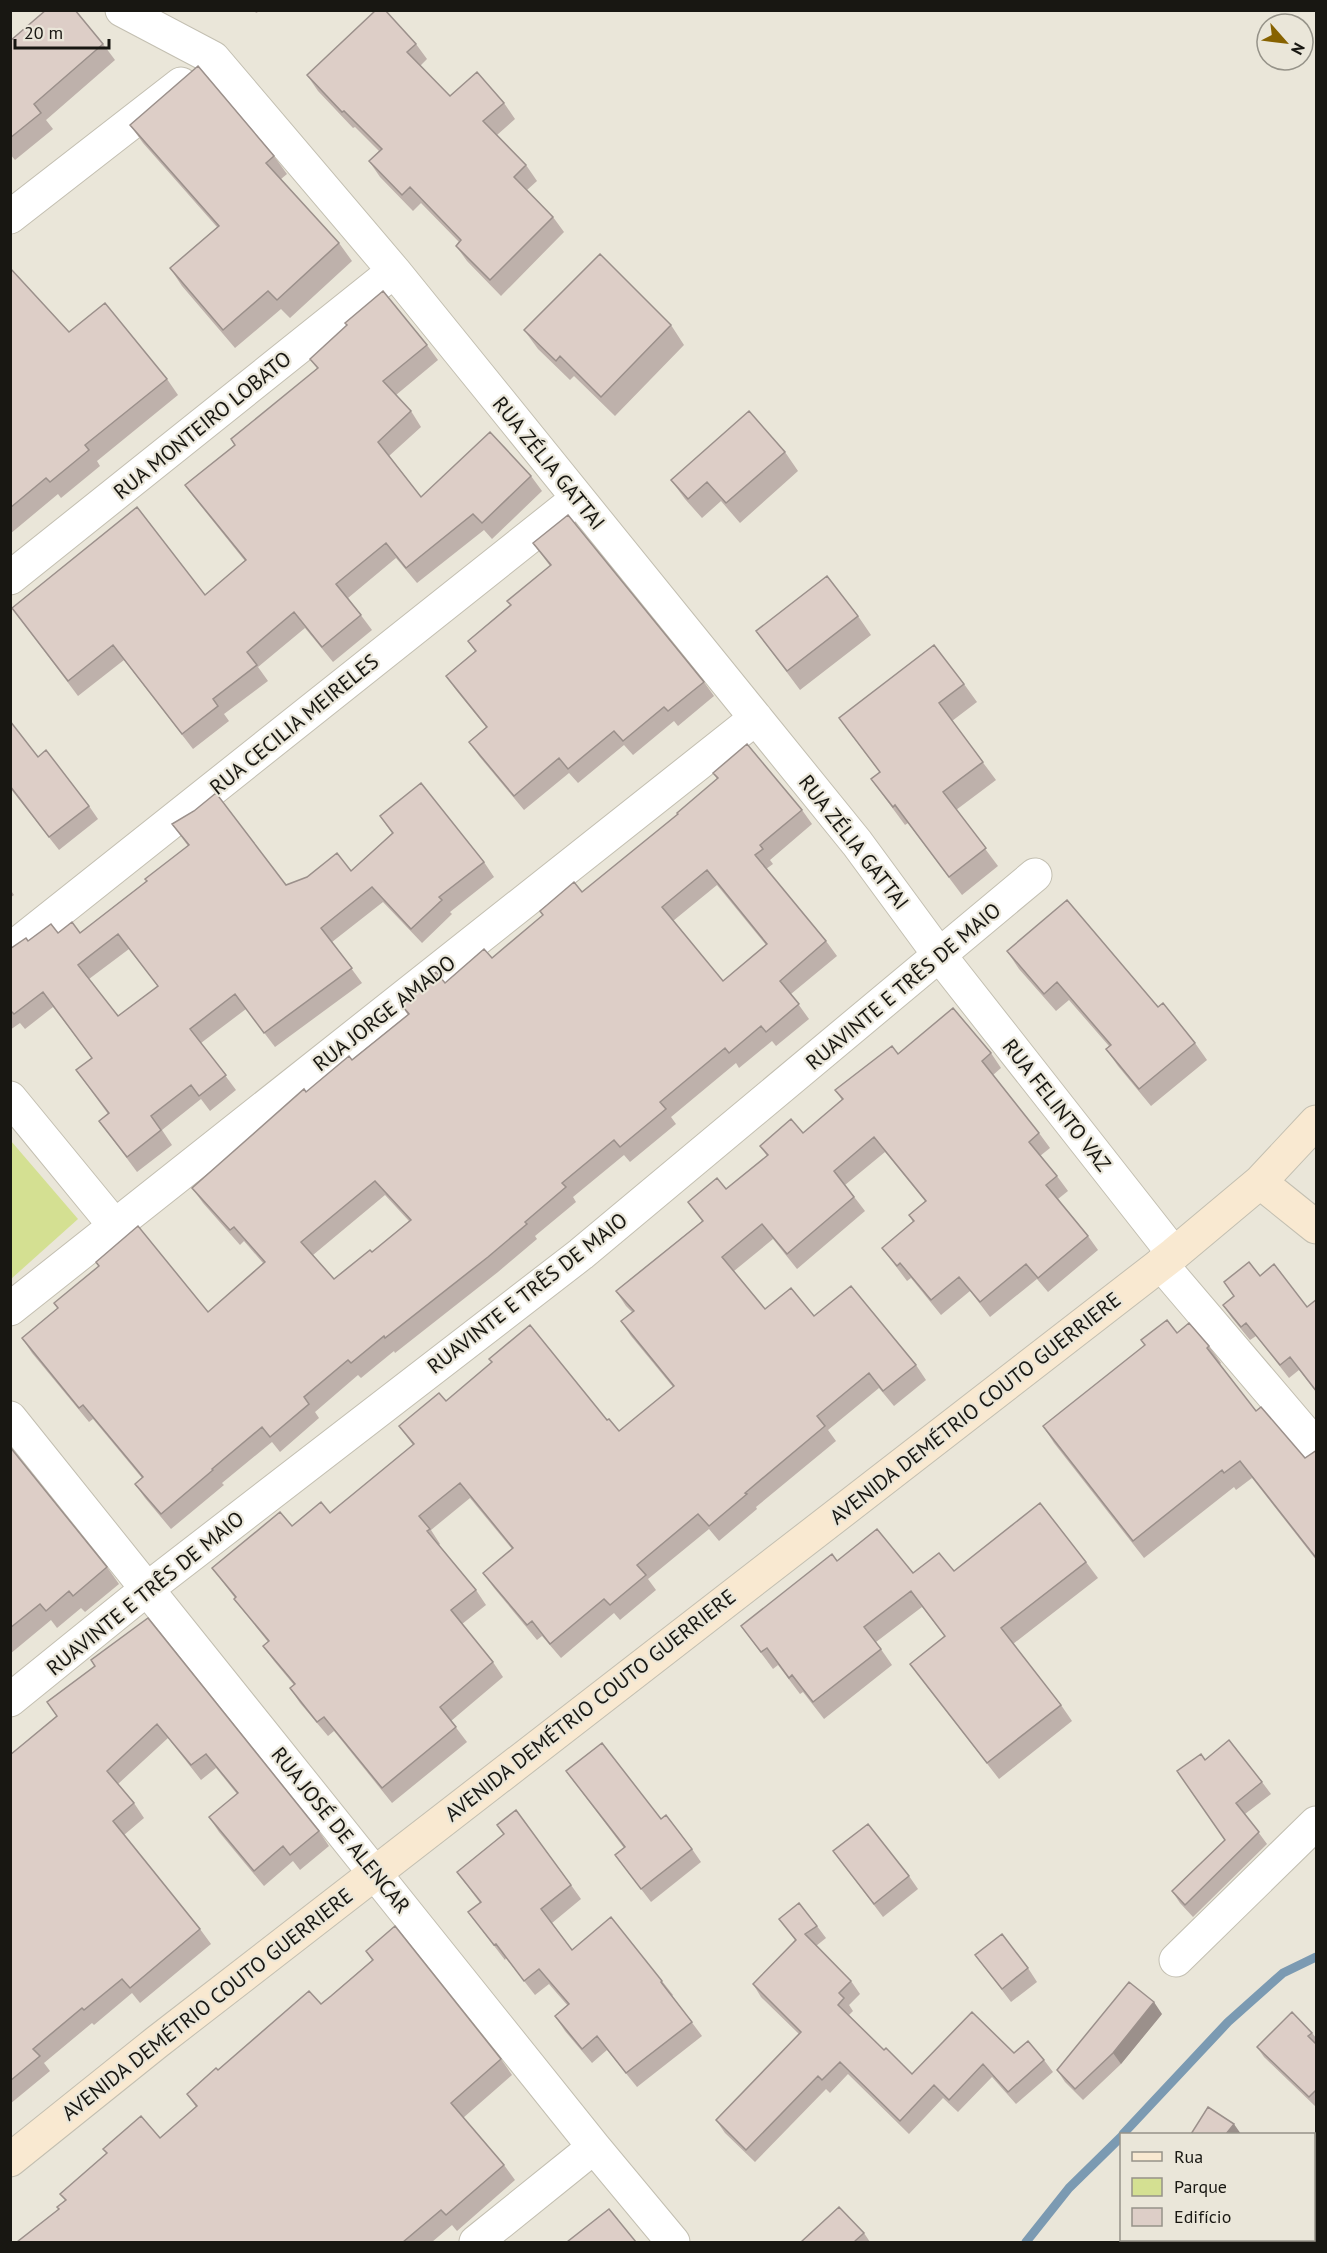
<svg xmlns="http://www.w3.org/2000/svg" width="1327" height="2253" font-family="'PT Sans',sans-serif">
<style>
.green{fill:#d4e092}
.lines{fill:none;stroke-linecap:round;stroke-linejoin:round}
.stream{stroke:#7b9ab2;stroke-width:9}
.street-casing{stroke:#c3bfb1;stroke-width:35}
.secondary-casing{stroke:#c3bfb1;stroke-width:35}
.street{stroke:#fff;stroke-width:33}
.secondary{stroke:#f9e9d1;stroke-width:33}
.wall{fill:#beb1ab;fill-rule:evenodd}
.shaded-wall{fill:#9b908b}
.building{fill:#ddcec7;stroke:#9b908b;stroke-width:1.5;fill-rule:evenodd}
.labels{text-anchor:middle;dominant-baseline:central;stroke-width:4.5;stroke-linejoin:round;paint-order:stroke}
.street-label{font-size:21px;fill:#181712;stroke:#eae6d9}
</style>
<rect width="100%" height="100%" fill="#eae6d9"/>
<!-- green -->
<path class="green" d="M 11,1141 L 78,1219 L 11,1279 L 10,1279 Z"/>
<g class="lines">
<!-- stream -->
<path class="stream" d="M 1123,2134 L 1228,2022 L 1283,1973 L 1316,1957
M 1026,2242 L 1069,2188 L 1122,2136"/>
<defs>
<path id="street" d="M 122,10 L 213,58 L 394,271 L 857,843 L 940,956 L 1174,1254
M 10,217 L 181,84
M 10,578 L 394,271
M 10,950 L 577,499
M 10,1098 L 115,1226
M 1161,1264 L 1316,1446
M 10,1309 L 756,718
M 10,1418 L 594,2147 L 673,2242
M 10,1700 L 147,1589 L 581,1254 L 1035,875
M 1176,1960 L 1316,1823
M 476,2242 L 594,2147"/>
<path id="secondary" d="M 1260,1182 L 1316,1227
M 10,2160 L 157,2042 L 1174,1254 L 1260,1182 L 1316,1122"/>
</defs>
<!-- street casing -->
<use href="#street" class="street-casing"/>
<!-- secondary casing -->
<use href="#secondary" class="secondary-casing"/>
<!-- street -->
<use href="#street" class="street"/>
<!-- secondary -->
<use href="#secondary" class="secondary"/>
</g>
<!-- wall -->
<path class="wall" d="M 254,10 L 262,10 L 256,13 Z
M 10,41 L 103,44 L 115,60 L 46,120 L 53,129 L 15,160 L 10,154 Z
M 416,44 L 427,59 L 420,66 L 450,96 L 504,103 L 515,119 L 497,135 L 526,165 L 537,181 L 527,190 L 553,217 L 564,232 L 501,296 L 467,261 L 456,246 L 459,242 L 421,203 L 413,211 L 380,177 L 369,161 L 379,151 L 355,127 L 353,128 L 318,91 L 307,75 Z
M 130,125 L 274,156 L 287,174 L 281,179 L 339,243 L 352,261 L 290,318 L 281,309 L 235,348 L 182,286 L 170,268 L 217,227 L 143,143 Z
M 10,268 L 69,332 L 167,379 L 178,395 L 97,461 L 100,466 L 61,498 L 58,494 L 10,534 Z
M 671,325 L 684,345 L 615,416 L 574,376 L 570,380 L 538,349 L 524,330 Z
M 427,345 L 438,360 L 396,395 L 411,411 L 421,427 L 389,456 L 421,497 L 531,476 L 542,491 L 492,539 L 484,530 L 417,583 L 396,558 L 348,598 L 372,630 L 333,662 L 305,628 L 258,667 L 268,681 L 224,714 L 229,721 L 193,749 L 124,660 L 78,696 L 12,608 L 205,595 L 245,561 L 196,500 L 185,485 L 235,445 L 317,368 L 310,359 Z
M 785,452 L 798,471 L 740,523 L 721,501 L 702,518 L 685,499 L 671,480 Z
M 533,543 L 704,682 L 714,696 L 678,726 L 674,721 L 633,755 L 624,745 L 578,783 L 569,773 L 524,810 L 479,756 L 469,742 L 486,727 L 456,690 L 446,676 L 475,651 L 468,641 L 510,605 L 550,566 Z
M 858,616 L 871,635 L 800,690 L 756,631 Z
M 964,684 L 977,702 L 952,721 L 996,780 L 956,810 L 998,866 L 962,895 L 908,823 L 905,825 L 871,779 L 880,773 L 839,718 Z
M 10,721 L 38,757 L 89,806 L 98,819 L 59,850 L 10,788 Z
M 713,773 L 802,810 L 812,824 L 770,860 L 773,864 L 766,869 L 826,941 L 837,956 L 791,994 L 809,1019 L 776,1046 L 772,1041 L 739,1068 L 736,1063 L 671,1117 L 676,1124 L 630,1162 L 624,1155 L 573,1197 L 576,1202 L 535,1236 L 537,1239 L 498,1272 L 395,1353 L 394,1351 L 361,1378 L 358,1375 L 315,1412 L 319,1418 L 280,1452 L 272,1442 L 222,1483 L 224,1485 L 171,1529 L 145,1498 L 135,1484 L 142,1478 L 93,1419 L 89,1422 L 32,1353 L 22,1338 L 58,1309 L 54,1303 L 208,1312 L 263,1263 L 244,1241 L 240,1245 L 203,1203 L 192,1188 L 306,1092 L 352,1060 L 408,1015 L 399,1002 L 445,983 L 492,958 L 582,892 L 678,814 L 717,779 ZM 717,885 L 766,945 L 723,981 L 673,921 ZM 385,1195 L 409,1221 L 372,1252 L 334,1279 L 313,1255 Z
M 380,816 L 484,862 L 494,877 L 450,912 L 452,914 L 422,943 L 383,902 L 332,942 L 362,983 L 275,1047 L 246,1009 L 201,1043 L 236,1090 L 210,1111 L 201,1099 L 162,1130 L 172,1145 L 137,1172 L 99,1121 L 108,1114 L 76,1070 L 92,1058 L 53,1007 L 25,1029 L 20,1023 L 10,1030 L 10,949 L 28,941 L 58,933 L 80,933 L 147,881 L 188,846 L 172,824 L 286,885 L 351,871 L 392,833 ZM 129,949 L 158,986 L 118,1016 L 89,979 Z
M 10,889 L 14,895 L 10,898 Z
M 1007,951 L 1158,1007 L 1195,1043 L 1207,1060 L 1151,1106 L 1118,1066 L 1106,1049 L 1109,1046 L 1069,1000 L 1056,1011 L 1019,969 Z
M 991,1053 L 1001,1068 L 993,1075 L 1039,1133 L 1050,1148 L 1040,1156 L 1057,1176 L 1068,1191 L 1058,1199 L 1088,1236 L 1098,1250 L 1048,1292 L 1037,1279 L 990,1317 L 970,1291 L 941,1315 L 911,1278 L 907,1281 L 882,1248 L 913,1222 L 909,1215 L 925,1201 L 885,1152 L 845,1185 L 865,1211 L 797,1269 L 773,1239 L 734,1271 L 765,1309 L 814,1316 L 916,1365 L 926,1380 L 894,1406 L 879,1388 L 828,1430 L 836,1441 L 756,1507 L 757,1509 L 719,1541 L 709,1529 L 648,1579 L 656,1590 L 620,1620 L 614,1613 L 561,1658 L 542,1636 L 537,1640 L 494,1588 L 483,1573 L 512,1549 L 470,1498 L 431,1530 L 440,1544 L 439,1545 L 476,1590 L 486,1605 L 462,1624 L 493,1662 L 503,1677 L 451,1721 L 467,1742 L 392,1803 L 334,1731 L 328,1736 L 300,1703 L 290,1688 L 294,1685 L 274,1661 L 263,1646 L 268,1642 L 245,1613 L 234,1599 L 235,1598 L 212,1568 L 292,1526 L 330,1513 L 413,1445 L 399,1426 L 446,1401 L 607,1420 L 619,1431 L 673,1387 L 631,1336 L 621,1321 L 632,1312 L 626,1306 L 616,1291 L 702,1221 L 688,1202 L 726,1189 L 767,1156 L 760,1146 L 803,1133 L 842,1100 L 835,1090 L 898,1054 Z
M 1260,1276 L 1307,1307 L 1317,1299 L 1317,1393 L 1299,1370 L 1289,1378 L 1256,1336 L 1250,1340 L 1232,1318 L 1223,1305 L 1234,1296 L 1224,1282 Z
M 1177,1333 L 1209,1346 L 1221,1363 L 1220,1364 L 1256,1411 L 1305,1458 L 1317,1450 L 1317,1561 L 1252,1478 L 1236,1490 L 1234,1487 L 1144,1558 L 1054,1443 L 1043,1426 Z
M 10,1447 L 107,1567 L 119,1584 L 85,1612 L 81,1608 L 57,1628 L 51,1620 L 10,1654 Z
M 837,1561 L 913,1573 L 1086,1562 L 1098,1578 L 1013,1644 L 1061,1705 L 1072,1721 L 999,1779 L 922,1680 L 910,1664 L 945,1637 L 922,1607 L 876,1642 L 892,1665 L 824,1719 L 803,1692 L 800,1694 L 778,1665 L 773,1669 L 741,1626 Z
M 95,1667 L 319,1831 L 329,1846 L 300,1870 L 293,1861 L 264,1886 L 219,1832 L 209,1817 L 237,1794 L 216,1768 L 201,1780 L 168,1738 L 118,1784 L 134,1803 L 144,1818 L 124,1835 L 200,1929 L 211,1944 L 140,2003 L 132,1993 L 94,2025 L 92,2023 L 44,2063 L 50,2071 L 10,2104 L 10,1755 L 57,1716 Z
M 1205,1760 L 1262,1782 L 1271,1794 L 1245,1814 L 1267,1844 L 1193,1917 L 1180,1903 L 1172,1891 L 1225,1840 Z
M 566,1771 L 661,1819 L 692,1849 L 701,1862 L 651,1902 L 615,1855 L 624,1848 Z
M 497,1825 L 571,1885 L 581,1899 L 552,1923 L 572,1950 L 662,1981 L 673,1995 L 672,1996 L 702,2036 L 637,2087 L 607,2050 L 592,2063 L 565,2031 L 555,2016 L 568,2006 L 549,1984 L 535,1995 L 506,1958 L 505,1960 L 468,1912 L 480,1903 L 457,1872 L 504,1834 Z
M 833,1851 L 909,1876 L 918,1889 L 883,1917 Z
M 779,1919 L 817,1926 L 826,1938 L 816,1946 L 851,1981 L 860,1994 L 849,2005 L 853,2011 L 849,2015 L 884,2050 L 912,2074 L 1014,2053 L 1044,2060 L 1053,2072 L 1016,2104 L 992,2077 L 958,2112 L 943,2098 L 909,2134 L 848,2074 L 830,2093 L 826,2089 L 755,2162 L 725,2133 L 716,2120 L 799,2034 L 761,1997 L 753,1984 L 795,1940 Z
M 366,1951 L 501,2059 L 512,2075 L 463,2118 L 504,2165 L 515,2180 L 457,2231 L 452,2225 L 432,2242 L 17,2242 L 59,2209 L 65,2200 L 60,2194 L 107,2153 L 103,2149 L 160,2138 L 196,2107 L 187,2094 L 218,2070 L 321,2004 L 372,1960 Z
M 975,1955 L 1028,1968 L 1037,1982 L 1011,2002 Z
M 1162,2014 L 1121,2064 L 1083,2100 L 1065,2082 L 1057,2070 Z
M 1312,2033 L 1317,2039 L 1316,2107 L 1264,2057 L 1257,2047 Z
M 1314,2188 L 1317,2192 L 1317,2197 L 1315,2199 L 1314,2240 Z
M 864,2233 L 870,2242 L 801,2242 Z
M 1158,2240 L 1178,2240 L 1176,2242 L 1162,2242 Z"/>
<!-- shaded-wall -->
<path class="shaded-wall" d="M 1154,2002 L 1162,2014 L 1121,2064 L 1113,2053 Z
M 1234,2124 L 1241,2134 L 1226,2134 Z
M 1163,2240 L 1178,2240 L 1176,2242 L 1165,2242 Z"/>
<!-- building -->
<path class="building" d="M 46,10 L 75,10 L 103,44 L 34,104 L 41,113 L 10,138 L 10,41 Z
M 376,10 L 385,10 L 416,44 L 407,52 L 450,96 L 477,72 L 504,103 L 483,121 L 526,165 L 514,177 L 553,217 L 490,280 L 456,246 L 461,240 L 410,187 L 402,195 L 369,161 L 382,149 L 344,111 L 342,112 L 307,75 Z
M 198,66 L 274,156 L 266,163 L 339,243 L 277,300 L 268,291 L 223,330 L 170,268 L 219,226 L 130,125 Z
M 600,254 L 671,325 L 601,397 L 560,356 L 556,361 L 524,330 Z
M 10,268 L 69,332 L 105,303 L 167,379 L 85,445 L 89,450 L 50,482 L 46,478 L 10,508 Z
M 383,291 L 427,345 L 383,381 L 411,411 L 378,442 L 421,497 L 490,432 L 531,476 L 482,523 L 473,514 L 406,568 L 386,543 L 336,584 L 361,615 L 322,647 L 294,612 L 247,652 L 257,665 L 213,699 L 218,706 L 182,734 L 113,645 L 68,681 L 12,608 L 137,507 L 205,595 L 246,560 L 185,485 L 235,445 L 231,439 L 318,368 L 310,359 L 347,325 L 345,323 Z
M 749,411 L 785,452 L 726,503 L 707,482 L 688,499 L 671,480 Z
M 568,515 L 704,682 L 668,711 L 664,707 L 623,741 L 614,731 L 568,769 L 559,758 L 514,796 L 469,742 L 487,727 L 446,676 L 476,651 L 468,641 L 511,605 L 507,601 L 551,565 L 533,543 Z
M 827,576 L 858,616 L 787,671 L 756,631 Z
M 934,645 L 964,684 L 939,703 L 983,762 L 943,792 L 986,848 L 949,877 L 895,805 L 893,807 L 871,779 L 880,772 L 839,718 Z
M 10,721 L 38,757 L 46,750 L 89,806 L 49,837 L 10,786 Z
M 747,744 L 802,810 L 760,845 L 763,849 L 755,855 L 826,941 L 780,981 L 799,1004 L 766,1032 L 761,1026 L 729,1053 L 725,1048 L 660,1102 L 666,1109 L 620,1147 L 614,1140 L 562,1183 L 566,1187 L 525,1222 L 527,1224 L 488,1257 L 385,1338 L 384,1336 L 351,1363 L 348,1360 L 304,1397 L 309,1404 L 270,1437 L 262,1427 L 212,1469 L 213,1470 L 161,1514 L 135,1484 L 143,1477 L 83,1405 L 79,1408 L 22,1338 L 58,1308 L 54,1303 L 99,1266 L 96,1262 L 138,1226 L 208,1312 L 265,1262 L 234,1227 L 230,1230 L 192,1188 L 304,1089 L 306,1092 L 349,1056 L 352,1060 L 409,1014 L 399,1002 L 436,972 L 445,983 L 484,949 L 492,958 L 543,915 L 540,911 L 574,882 L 582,892 L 678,814 L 677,813 L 718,778 L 713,773 ZM 707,870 L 767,944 L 723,981 L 662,907 ZM 375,1181 L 411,1220 L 372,1252 L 370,1250 L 334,1279 L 301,1242 Z
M 421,783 L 484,862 L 439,897 L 442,900 L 411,929 L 372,887 L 321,928 L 352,968 L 264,1033 L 235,994 L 190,1029 L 226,1075 L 199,1096 L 191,1085 L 151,1116 L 161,1130 L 127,1157 L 99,1121 L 109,1113 L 76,1070 L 92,1058 L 43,992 L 14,1014 L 10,1010 L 10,949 L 26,938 L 28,941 L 51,924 L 58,933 L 72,922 L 80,933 L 147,881 L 145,879 L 189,845 L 172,824 L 194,811 L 216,793 L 286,885 L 307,877 L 337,853 L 351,871 L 393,833 L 380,816 ZM 118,934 L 158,986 L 118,1016 L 78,965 Z
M 1067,900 L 1158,1007 L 1163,1003 L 1195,1043 L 1139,1089 L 1106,1049 L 1111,1045 L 1057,982 L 1044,994 L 1007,951 Z
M 953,1008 L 991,1053 L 982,1061 L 1039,1133 L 1029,1142 L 1057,1176 L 1046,1185 L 1088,1236 L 1038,1278 L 1026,1264 L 980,1302 L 959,1277 L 931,1300 L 900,1263 L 897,1266 L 882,1248 L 914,1221 L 909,1215 L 926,1201 L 874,1137 L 834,1171 L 854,1197 L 787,1254 L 762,1224 L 722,1257 L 765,1309 L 791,1288 L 814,1316 L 851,1286 L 916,1365 L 883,1391 L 869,1373 L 817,1416 L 825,1426 L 745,1493 L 747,1494 L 709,1526 L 698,1514 L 637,1565 L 646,1575 L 610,1605 L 604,1599 L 550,1644 L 532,1621 L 527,1625 L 483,1573 L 513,1548 L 460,1483 L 419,1516 L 430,1529 L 427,1531 L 476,1590 L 451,1610 L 493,1662 L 440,1707 L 456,1727 L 382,1788 L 324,1717 L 317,1722 L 290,1688 L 295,1684 L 263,1646 L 269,1641 L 234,1599 L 236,1597 L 212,1568 L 280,1512 L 292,1526 L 321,1502 L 330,1513 L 414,1444 L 399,1426 L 439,1393 L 446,1401 L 492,1362 L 489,1359 L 530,1325 L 607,1420 L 609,1419 L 619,1431 L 674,1386 L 621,1321 L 634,1311 L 616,1291 L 703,1221 L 688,1202 L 717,1178 L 726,1189 L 768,1155 L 760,1146 L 791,1119 L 803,1133 L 843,1099 L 835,1090 L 892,1046 L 898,1054 Z
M 1249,1262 L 1260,1276 L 1274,1264 L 1307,1307 L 1317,1299 L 1317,1392 L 1290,1357 L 1280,1365 L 1246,1323 L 1241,1327 L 1223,1305 L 1234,1296 L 1224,1282 Z
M 1167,1320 L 1177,1333 L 1189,1323 L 1209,1346 L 1207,1348 L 1256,1411 L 1261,1407 L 1305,1458 L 1317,1450 L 1317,1559 L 1240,1461 L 1224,1473 L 1222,1470 L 1133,1541 L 1043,1426 L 1145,1345 L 1141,1340 Z
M 10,1447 L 107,1567 L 73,1596 L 69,1591 L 46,1611 L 40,1604 L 10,1628 Z
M 1040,1503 L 1086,1562 L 1001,1628 L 1061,1705 L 987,1763 L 910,1664 L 945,1636 L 911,1591 L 864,1627 L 881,1649 L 813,1702 L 792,1675 L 789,1678 L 767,1648 L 761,1652 L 741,1626 L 832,1554 L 837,1561 L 877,1529 L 913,1573 L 939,1553 L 954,1571 Z
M 148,1618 L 319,1831 L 290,1855 L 283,1846 L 254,1871 L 209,1817 L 238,1793 L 206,1754 L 191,1765 L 157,1724 L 107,1771 L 134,1803 L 113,1821 L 200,1929 L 130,1988 L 122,1979 L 84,2010 L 82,2008 L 33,2049 L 40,2056 L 10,2081 L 10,1755 L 57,1716 L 47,1702 L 95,1666 L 91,1660 Z
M 1229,1740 L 1262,1782 L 1236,1803 L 1259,1832 L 1185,1905 L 1172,1891 L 1225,1840 L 1177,1771 L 1201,1754 L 1205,1760 Z
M 602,1743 L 661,1819 L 666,1815 L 692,1849 L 641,1889 L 615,1855 L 625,1847 L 566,1771 Z
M 516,1810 L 571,1885 L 541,1909 L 572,1950 L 611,1917 L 662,1981 L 661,1982 L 692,2022 L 626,2073 L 597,2036 L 582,2049 L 555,2016 L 569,2004 L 539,1969 L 524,1981 L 496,1944 L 494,1945 L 468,1912 L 481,1902 L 457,1872 L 504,1834 L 497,1825 Z
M 868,1824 L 909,1876 L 874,1904 L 833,1851 Z
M 799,1903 L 817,1926 L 805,1934 L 851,1981 L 839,1993 L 844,1998 L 838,2005 L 884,2050 L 886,2048 L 912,2074 L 972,2012 L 1014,2053 L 1028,2041 L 1044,2060 L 1008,2092 L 983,2064 L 949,2100 L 934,2085 L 900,2121 L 840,2062 L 822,2080 L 818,2076 L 746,2150 L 716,2120 L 801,2032 L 753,1984 L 796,1940 L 779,1919 Z
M 395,1926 L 501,2059 L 451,2103 L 504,2165 L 446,2215 L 441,2210 L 403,2242 L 17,2242 L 59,2209 L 57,2207 L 66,2200 L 60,2194 L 107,2153 L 103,2149 L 141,2116 L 160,2138 L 197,2106 L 187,2094 L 216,2068 L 218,2070 L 309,1991 L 321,2004 L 331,1996 L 373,1960 L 366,1951 Z
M 1002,1934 L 1028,1968 L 1002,1989 L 975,1955 Z
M 1129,1982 L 1154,2002 L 1113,2053 L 1075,2089 L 1057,2070 Z
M 1292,2012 L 1312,2033 L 1308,2036 L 1317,2045 L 1317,2089 L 1309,2097 L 1257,2047 Z
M 1208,2107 L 1234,2124 L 1226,2134 L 1191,2134 Z
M 1314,2198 L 1317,2200 L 1317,2242 L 1228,2242 L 1230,2240 L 1314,2240 Z
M 839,2207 L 864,2233 L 855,2241 L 855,2242 L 801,2242 Z
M 609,2209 L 636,2242 L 567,2242 Z
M 1140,2240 L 1148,2240 L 1151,2242 L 1137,2242 Z"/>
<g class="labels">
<!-- street labels -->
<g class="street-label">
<text transform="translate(202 425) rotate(-39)">RUA MONTEIRO LOBATO</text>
<text transform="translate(549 463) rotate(51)">RUA ZÉLIA GATTAI</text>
<text transform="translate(294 724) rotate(-39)">RUA CECILIA MEIRELES</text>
<text transform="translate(854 842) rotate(52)">RUA ZÉLIA GATTAI</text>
<text transform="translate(903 986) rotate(-40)">RUAVINTE E TRÊS DE MAIO</text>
<text transform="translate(384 1013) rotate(-38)">RUA JORGE AMADO</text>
<text transform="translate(1057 1105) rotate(52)">RUA FELINTO VAZ</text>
<text transform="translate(527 1293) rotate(-38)">RUAVINTE E TRÊS DE MAIO</text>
<text transform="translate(975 1408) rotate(-38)">AVENIDA DEMÉTRIO COUTO GUERRIERE</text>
<text transform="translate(145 1593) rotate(-39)">RUAVINTE E TRÊS DE MAIO</text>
<text transform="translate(590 1705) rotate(-38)">AVENIDA DEMÉTRIO COUTO GUERRIERE</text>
<text transform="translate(341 1830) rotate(51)">RUA JOSÉ DE ALENCAR</text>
<text transform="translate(207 2004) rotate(-38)">AVENIDA DEMÉTRIO COUTO GUERRIERE</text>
</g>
</g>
<!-- border -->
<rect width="1327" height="2253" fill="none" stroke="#181712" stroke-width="24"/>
<!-- legend -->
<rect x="1120" y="2133" width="195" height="108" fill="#eae6d9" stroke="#969389" stroke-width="1.5"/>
<rect x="1132" y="2152" width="30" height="9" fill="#f9e9d1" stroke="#969389" stroke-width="1.5"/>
<text x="1174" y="2163" font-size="18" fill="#181712">Rua</text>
<rect x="1132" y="2178" width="30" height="18" fill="#d4e092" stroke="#969389" stroke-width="1.5"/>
<text x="1174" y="2193" font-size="18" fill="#181712">Parque</text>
<rect x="1132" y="2208" width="30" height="18" fill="#ddcec7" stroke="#969389" stroke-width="1.5"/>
<text x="1174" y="2223" font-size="18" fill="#181712">Edifício</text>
<!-- north arrow -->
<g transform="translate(1285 42) rotate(118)"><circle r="28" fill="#eae6d9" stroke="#969389" stroke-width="1.5"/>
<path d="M0-4.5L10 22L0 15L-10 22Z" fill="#876200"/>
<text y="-9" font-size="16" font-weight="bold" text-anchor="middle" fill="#181712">N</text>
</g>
<!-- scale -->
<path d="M15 39v9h94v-9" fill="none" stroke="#181712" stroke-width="3"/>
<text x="24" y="39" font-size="18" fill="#181712" stroke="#eae6d9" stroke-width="4.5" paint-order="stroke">20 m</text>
</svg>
